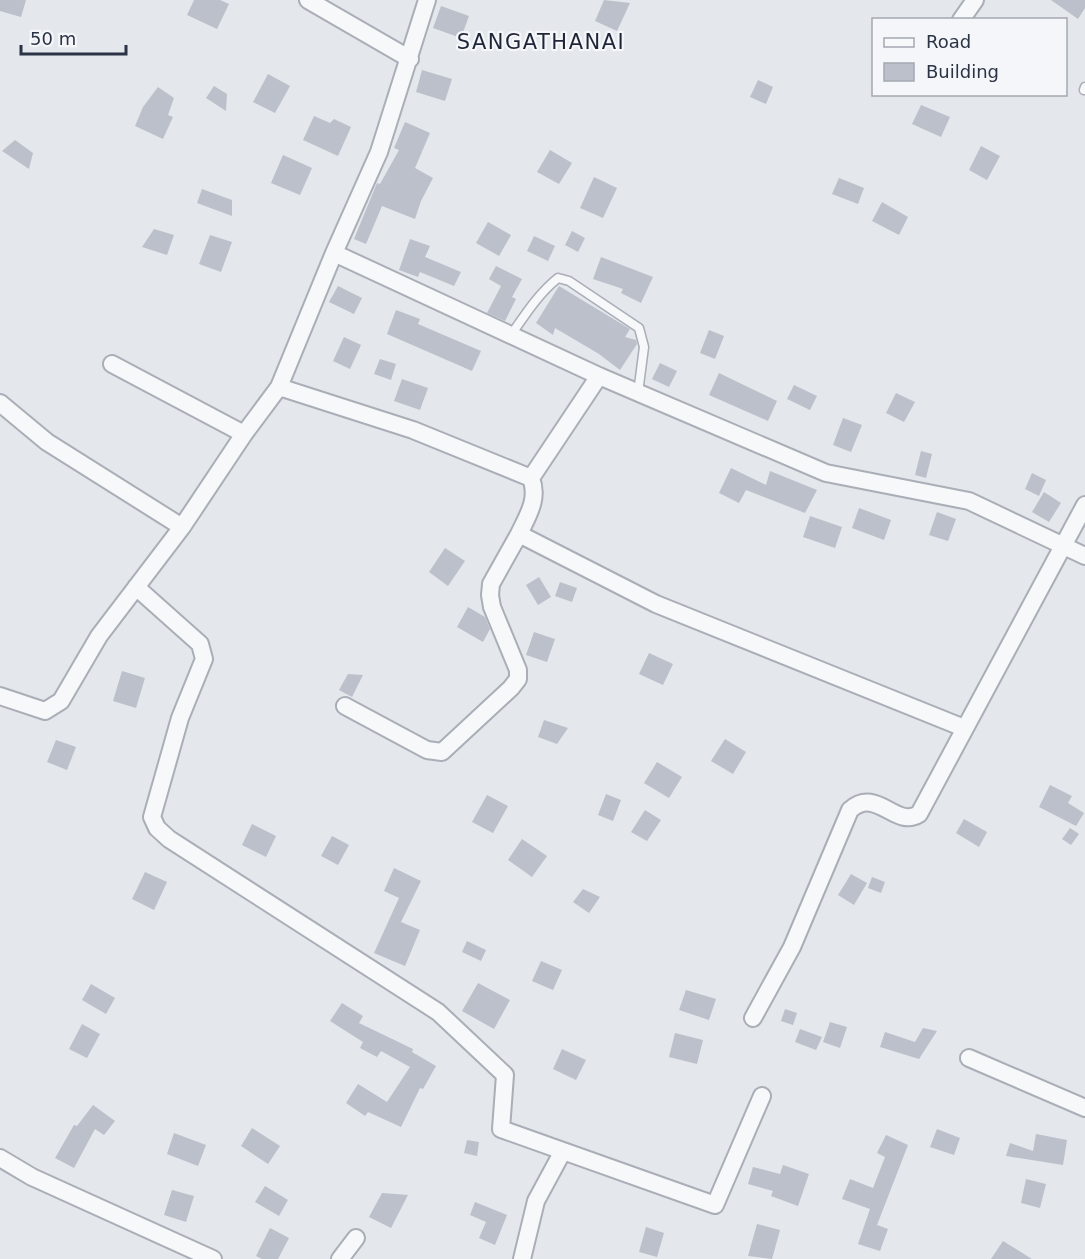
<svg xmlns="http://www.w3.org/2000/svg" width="1085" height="1259" font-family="'DejaVu Sans',sans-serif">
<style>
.building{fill:#bbc0ca}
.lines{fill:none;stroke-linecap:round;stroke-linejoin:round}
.service-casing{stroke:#a9aeb7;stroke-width:11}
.minor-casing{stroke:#a9aeb7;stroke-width:20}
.service{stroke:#f7f8fa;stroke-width:8}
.minor{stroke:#f7f8fa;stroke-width:16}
.labels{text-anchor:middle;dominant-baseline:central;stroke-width:4.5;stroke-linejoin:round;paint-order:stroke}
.quarter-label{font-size:21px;letter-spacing:1.5px;fill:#1d2536;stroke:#f4f6f9}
</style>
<rect width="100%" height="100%" fill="#e4e7ec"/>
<!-- building -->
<path class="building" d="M 0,0 L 26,0 L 21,17 L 0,11 Z
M 194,0 L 220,0 L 229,4 L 217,29 L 187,15 Z
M 604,0 L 630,3 L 617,31 L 595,21 Z
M 1051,0 L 1085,0 L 1085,8 L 1078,19 Z
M 441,6 L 469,16 L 461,38 L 433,28 Z
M 422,70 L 452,79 L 445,101 L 416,92 Z
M 268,74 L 290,86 L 275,113 L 253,102 Z
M 758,80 L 773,87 L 766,104 L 750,97 Z
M 214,86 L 227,94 L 226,111 L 206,98 Z
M 158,87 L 174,98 L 168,115 L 173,117 L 163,139 L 135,126 L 143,107 Z
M 921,105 L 950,117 L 941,137 L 912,124 Z
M 314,116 L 330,123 L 334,119 L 351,127 L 338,156 L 303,140 Z
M 405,122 L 430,133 L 415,168 L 433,178 L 421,201 L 415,219 L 382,206 L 366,244 L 354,239 L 377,183 L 380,184 L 399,150 L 394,148 Z
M 15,140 L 33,153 L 29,169 L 2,151 Z
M 981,146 L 1000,156 L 987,180 L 969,170 Z
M 550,150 L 572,163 L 559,184 L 537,172 Z
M 283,155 L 312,168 L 300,195 L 271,183 Z
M 594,177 L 617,188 L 603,218 L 580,208 Z
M 839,178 L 864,188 L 858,204 L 832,194 Z
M 202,189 L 232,200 L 232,216 L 197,203 Z
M 882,202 L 908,217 L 899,235 L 872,221 Z
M 488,222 L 511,235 L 499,256 L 476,243 Z
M 154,229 L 174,235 L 167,255 L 142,247 Z
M 572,231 L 585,238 L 578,252 L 565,245 Z
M 210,235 L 232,242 L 221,272 L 199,264 Z
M 534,236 L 555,246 L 548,261 L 527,251 Z
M 410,239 L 430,246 L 425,257 L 461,272 L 454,286 L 420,272 L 418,277 L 399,270 Z
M 601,257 L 653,277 L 641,303 L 621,293 L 623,289 L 593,279 Z
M 496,266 L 522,279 L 512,297 L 516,299 L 505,321 L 487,313 L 501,286 L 489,279 Z
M 338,286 L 362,298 L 354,314 L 329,302 Z
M 559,286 L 630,329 L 625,337 L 636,340 L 637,344 L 620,370 L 599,354 L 555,328 L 553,335 L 536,323 Z
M 396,310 L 420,319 L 418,324 L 481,351 L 472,371 L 387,334 Z
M 709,330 L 724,336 L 715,359 L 700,353 Z
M 344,337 L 361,345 L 350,369 L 333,361 Z
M 380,359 L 396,364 L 391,380 L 374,374 Z
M 660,363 L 677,371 L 669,387 L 652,379 Z
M 719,373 L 777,401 L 768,421 L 709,395 Z
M 402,379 L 428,388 L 420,410 L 394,401 Z
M 794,385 L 817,396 L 810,410 L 787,399 Z
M 896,393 L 915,402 L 904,422 L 886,413 Z
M 843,418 L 862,425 L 851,452 L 833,445 Z
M 921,451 L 932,454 L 926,478 L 915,475 Z
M 731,468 L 766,485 L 770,471 L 817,490 L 805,513 L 746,490 L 739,503 L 719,493 Z
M 1032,473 L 1046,480 L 1039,496 L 1025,489 Z
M 1044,492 L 1061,503 L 1049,522 L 1032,512 Z
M 859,508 L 891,520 L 884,540 L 852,528 Z
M 937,512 L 956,519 L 948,541 L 929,535 Z
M 810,516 L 842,527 L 835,548 L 803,537 Z
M 445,548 L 465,561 L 448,586 L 429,572 Z
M 539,577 L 551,597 L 538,605 L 526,585 Z
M 560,582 L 577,588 L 572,602 L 555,596 Z
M 468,607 L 485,617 L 490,629 L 483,642 L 457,627 Z
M 534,632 L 555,639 L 547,662 L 526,655 Z
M 649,653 L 673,664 L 663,685 L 639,674 Z
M 122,671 L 145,678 L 136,708 L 113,701 Z
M 348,674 L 363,675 L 352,697 L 339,690 Z
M 544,720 L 568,728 L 557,744 L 538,737 Z
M 725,739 L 746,752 L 733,774 L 711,761 Z
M 56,740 L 76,747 L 67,770 L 47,762 Z
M 657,762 L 682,777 L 669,798 L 644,783 Z
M 1050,785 L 1072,796 L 1068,803 L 1084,813 L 1076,826 L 1039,807 Z
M 606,794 L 621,800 L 613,821 L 598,815 Z
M 487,795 L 508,806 L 493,833 L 472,822 Z
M 645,810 L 661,820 L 647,841 L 631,832 Z
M 964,819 L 987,832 L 979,847 L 956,833 Z
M 252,824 L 276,836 L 266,857 L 242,845 Z
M 1070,828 L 1079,834 L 1071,845 L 1062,839 Z
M 332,836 L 349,845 L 338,865 L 321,856 Z
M 522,839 L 547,856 L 532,877 L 508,860 Z
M 394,868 L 421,881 L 401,922 L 420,930 L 405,966 L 374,953 L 399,898 L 384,891 Z
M 145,872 L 167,882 L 154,910 L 132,899 Z
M 851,874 L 867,883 L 854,905 L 838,895 Z
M 872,877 L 885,882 L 881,893 L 868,888 Z
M 583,889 L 600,897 L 589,913 L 573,902 Z
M 467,941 L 486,950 L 481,961 L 462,952 Z
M 541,961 L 562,970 L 553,990 L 532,981 Z
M 478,983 L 510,1000 L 494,1029 L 462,1011 Z
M 91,984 L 115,998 L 106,1014 L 82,1000 Z
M 686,990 L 716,999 L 709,1020 L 679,1010 Z
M 342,1003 L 363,1016 L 359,1023 L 413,1049 L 412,1052 L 436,1066 L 423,1089 L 420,1088 L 401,1127 L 368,1112 L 365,1116 L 346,1103 L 358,1084 L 387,1102 L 410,1067 L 381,1051 L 377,1057 L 360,1048 L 363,1042 L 330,1021 Z
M 785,1009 L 797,1013 L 793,1025 L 781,1021 Z
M 830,1022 L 847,1027 L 840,1048 L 823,1042 Z
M 82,1024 L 100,1034 L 87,1058 L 69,1049 Z
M 923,1028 L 937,1031 L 919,1059 L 880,1047 L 885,1032 L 915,1042 Z
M 800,1029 L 822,1037 L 816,1050 L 795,1042 Z
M 675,1033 L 703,1040 L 697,1064 L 669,1057 Z
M 562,1049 L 586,1060 L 576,1080 L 553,1069 Z
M 93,1105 L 115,1121 L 104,1135 L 95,1129 L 74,1168 L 55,1158 L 74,1125 L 77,1126 Z
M 252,1128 L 280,1146 L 268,1164 L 241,1146 Z
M 937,1129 L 960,1138 L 954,1155 L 930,1147 Z
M 174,1133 L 206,1145 L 198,1166 L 167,1154 Z
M 1036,1134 L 1067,1140 L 1063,1165 L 1006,1156 L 1010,1143 L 1033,1151 Z
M 886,1135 L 908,1145 L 877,1225 L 888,1229 L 880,1251 L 858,1244 L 870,1209 L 842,1199 L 850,1179 L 873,1188 L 885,1157 L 877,1153 Z
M 467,1140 L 479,1142 L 477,1156 L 464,1153 Z
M 783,1165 L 809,1174 L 798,1206 L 771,1196 L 773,1191 L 748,1184 L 753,1167 L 780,1174 Z
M 1026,1179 L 1046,1184 L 1040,1208 L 1021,1203 Z
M 265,1186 L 288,1200 L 279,1216 L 255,1202 Z
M 172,1190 L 194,1196 L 186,1222 L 164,1215 Z
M 382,1193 L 408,1195 L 391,1228 L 369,1217 Z
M 475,1202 L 507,1215 L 495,1245 L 479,1238 L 486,1222 L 470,1215 Z
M 757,1224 L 780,1230 L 772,1259 L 748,1256 Z
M 646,1227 L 664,1233 L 657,1257 L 639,1252 Z
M 270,1228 L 289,1238 L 278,1259 L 262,1259 L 256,1256 Z
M 1003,1241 L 1032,1259 L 991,1259 Z"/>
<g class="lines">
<defs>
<path id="service" d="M 1084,90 L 1085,87
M 511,335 C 525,315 538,294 558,278 L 569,281 L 639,328 L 644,347 L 638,393"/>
<path id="minor" d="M 308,0 L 410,59
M 961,20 L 975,0
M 334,253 L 599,376 L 826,473 L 969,501 L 1085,556
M 112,364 L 244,434
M 279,387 L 413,430 L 531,478 C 539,499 528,515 519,534 L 656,604 L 964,728
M 0,403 L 47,442 L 182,527
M 531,478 L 599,376
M 136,587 L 200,644 L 204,659 L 180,718 L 152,817 L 157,828 L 169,839 L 438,1012 L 505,1075 L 501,1129 L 715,1205 L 762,1096
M 0,696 L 45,711 L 61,701 L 99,636 L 182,527 L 244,434 L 279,387 L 334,253 L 379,152 L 427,0
M 345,706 L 427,750 L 442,752 L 511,688 L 518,679 L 518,670 L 492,607 L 490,595 L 491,584 L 519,534
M 753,1018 L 792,947 L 850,810 C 877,786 895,829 919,814 L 1085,505
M 969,1058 L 1085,1108
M 0,1158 L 32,1177 L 213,1259
M 340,1259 L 356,1238
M 522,1259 L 536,1201 L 563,1151"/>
</defs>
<!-- service casing -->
<use href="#service" class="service-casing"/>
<!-- minor casing -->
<use href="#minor" class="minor-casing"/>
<!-- service -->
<use href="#service" class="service"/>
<!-- minor -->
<use href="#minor" class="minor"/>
</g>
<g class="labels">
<!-- quarter labels -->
<g class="quarter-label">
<text x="541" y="42">SANGATHANAI</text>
</g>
</g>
<!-- legend -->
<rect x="872" y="18" width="195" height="78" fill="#f4f6f9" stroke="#a4a8b1" stroke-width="1.5"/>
<rect x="884" y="38" width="30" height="9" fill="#f7f8fa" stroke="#a4a8b1" stroke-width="1.5"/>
<text x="926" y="48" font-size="18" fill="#2b3445">Road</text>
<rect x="884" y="63" width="30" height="18" fill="#bbc0ca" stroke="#a4a8b1" stroke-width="1.5"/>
<text x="926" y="78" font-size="18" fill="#2b3445">Building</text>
<!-- scale -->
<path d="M21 45v9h105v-9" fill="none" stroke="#2b3445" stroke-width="3"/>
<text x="30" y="45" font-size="18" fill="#2b3445" stroke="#f4f6f9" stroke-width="4.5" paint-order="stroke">50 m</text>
</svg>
